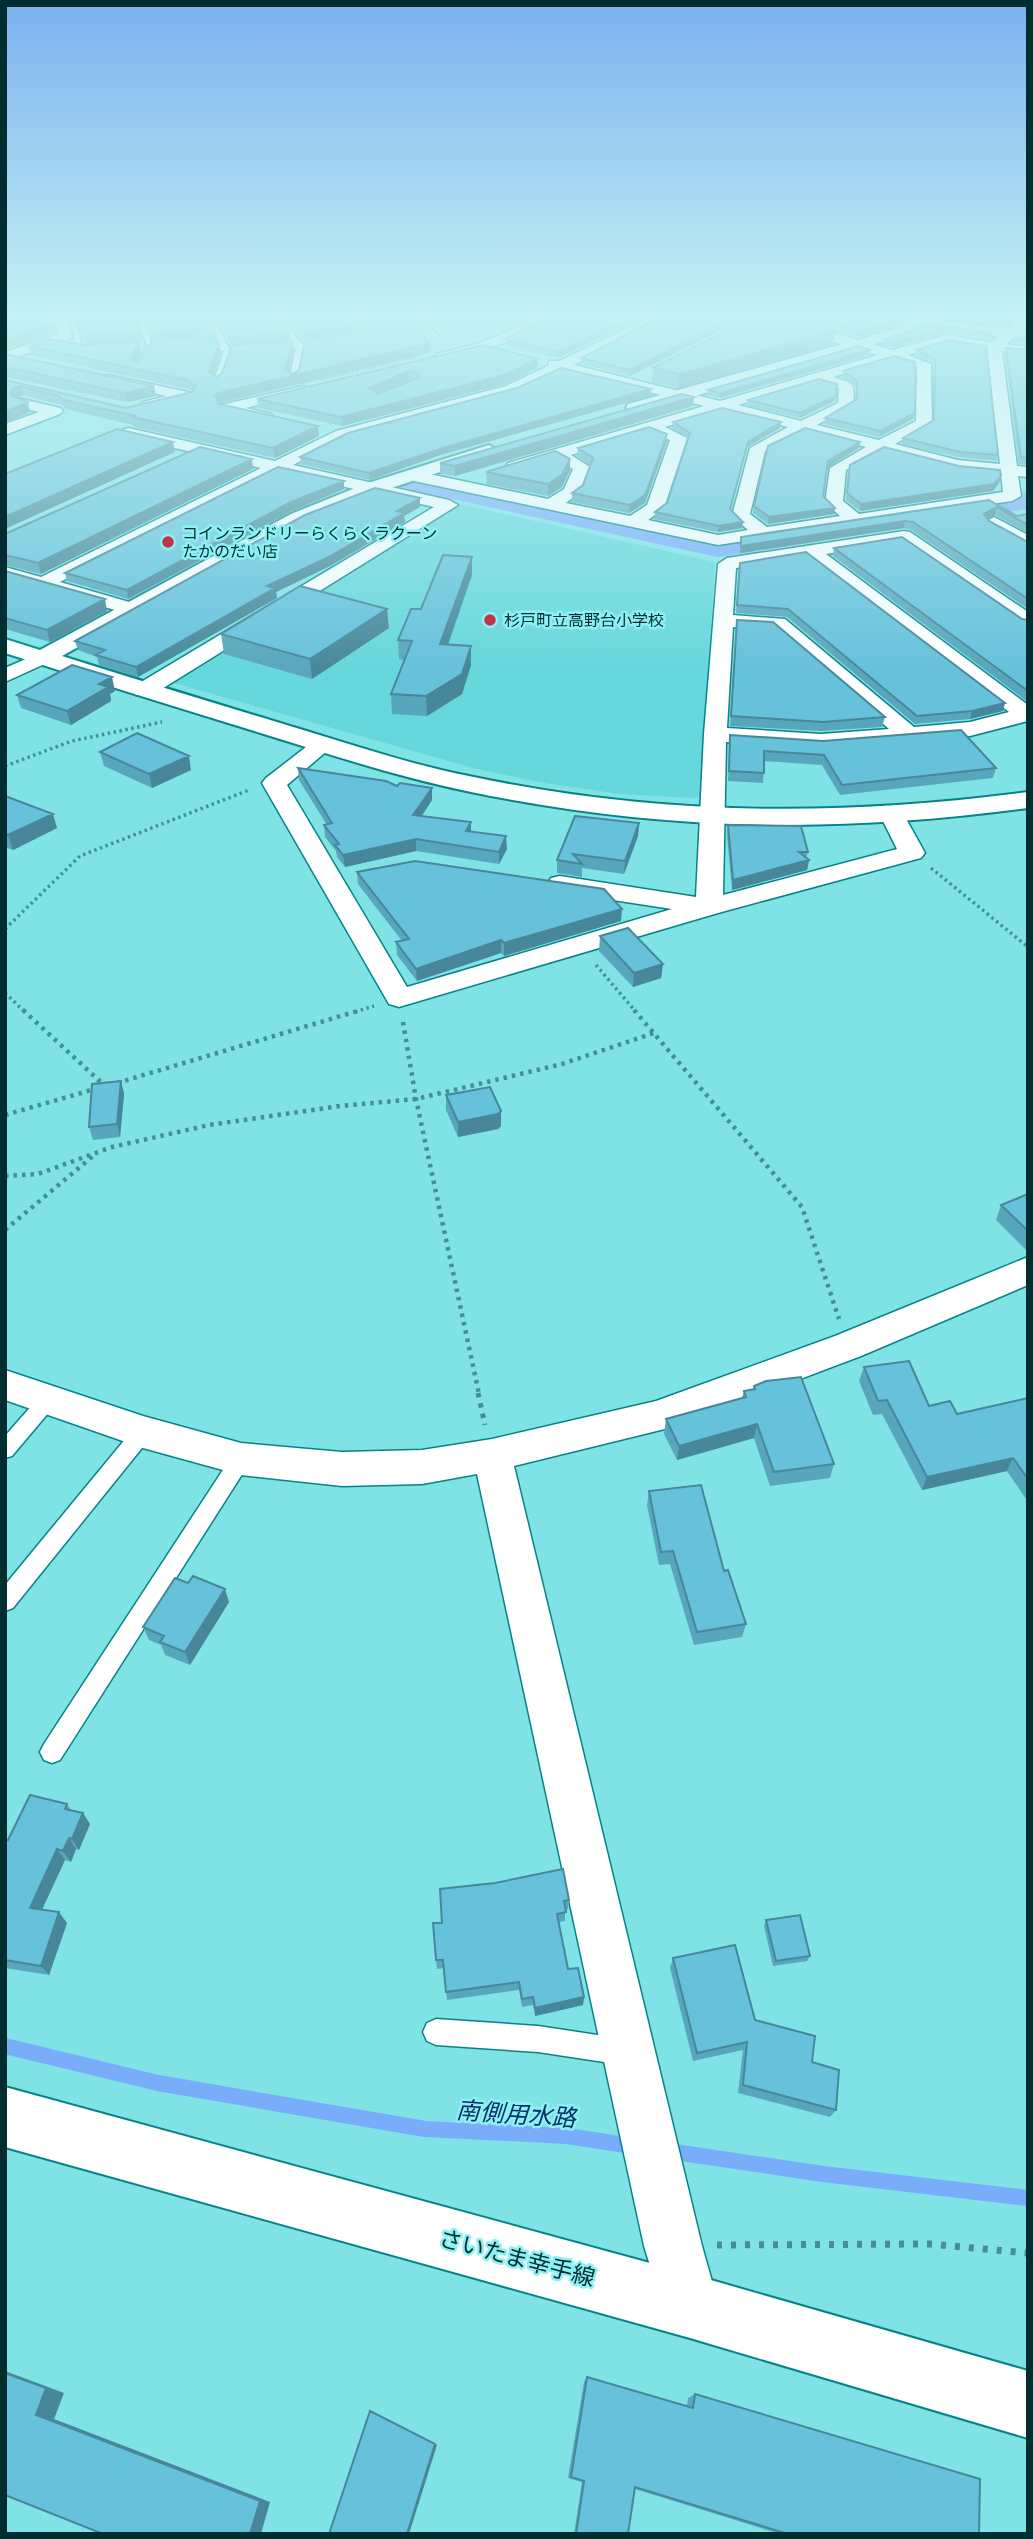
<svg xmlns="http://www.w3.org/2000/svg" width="1033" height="2539" font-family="Inter,'Noto Sans JP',sans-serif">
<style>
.built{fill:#66d7db}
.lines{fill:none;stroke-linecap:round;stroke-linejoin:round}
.stream{stroke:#79acf9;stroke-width:16}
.river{fill:#79acf9;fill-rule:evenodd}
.service-casing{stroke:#048488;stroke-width:3}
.minor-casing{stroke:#048488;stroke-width:3}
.tertiary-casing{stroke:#048488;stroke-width:4}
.primary-casing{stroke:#048488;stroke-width:4}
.path-far4{stroke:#448f92;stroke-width:2;stroke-dasharray:2 2.5;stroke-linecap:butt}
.path-far3{stroke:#448f92;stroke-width:3.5;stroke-dasharray:2.5 3.5;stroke-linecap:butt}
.path-far2{stroke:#448f92;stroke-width:4.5;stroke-dasharray:3.5 5;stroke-linecap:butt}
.path-far1{stroke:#448f92;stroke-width:5;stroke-dasharray:4.5 6;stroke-linecap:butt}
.path{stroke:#448f92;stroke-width:7;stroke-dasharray:5 9;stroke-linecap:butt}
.service{fill:#fff;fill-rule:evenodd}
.minor{fill:#fff;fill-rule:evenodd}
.tertiary{fill:#fff;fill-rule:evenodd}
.primary{fill:#fff;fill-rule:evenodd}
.wall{fill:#58a6bc;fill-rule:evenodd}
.shaded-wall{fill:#478799}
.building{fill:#66c1db;stroke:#478799;stroke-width:2;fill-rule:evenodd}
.poi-dot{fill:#c43347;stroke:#8df0f4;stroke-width:2.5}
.labels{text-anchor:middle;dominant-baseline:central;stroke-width:5;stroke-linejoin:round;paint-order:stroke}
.far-poi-label{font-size:16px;fill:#002e30;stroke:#8df0f4;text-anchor:start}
.near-street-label{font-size:23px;fill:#002e30;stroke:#8df0f4}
.near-water-label{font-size:24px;font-style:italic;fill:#052f69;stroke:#8df0f4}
</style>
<rect width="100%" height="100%" fill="#7fe3e6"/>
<!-- built -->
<path class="built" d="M 459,504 L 715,562 L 700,796 L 692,798 L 620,794 L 538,782 L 473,768 L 174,683 L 173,678 Z"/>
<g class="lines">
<!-- stream -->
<path class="stream" d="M 5,2046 L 158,2083 L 425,2129 L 567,2136 L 632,2146
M 668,2151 L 823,2174 L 1028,2198"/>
<!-- river -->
<path class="river" d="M 412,474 L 718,539 L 817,524 L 828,527 L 832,533 L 828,539 L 817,542 L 718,557 L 402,488 L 398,482 L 402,476 Z
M 1028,491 L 1028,509 L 920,526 L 910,523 L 905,517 L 910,511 L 920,508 Z"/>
<defs>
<path id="service" d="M 69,317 L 80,317 L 76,319 L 82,350 L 77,349 Z
M 136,317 L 142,317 L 153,345 L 140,367 L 136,365 L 147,345 Z
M 206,317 L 212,317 L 229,348 L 238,350 L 294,346 L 277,317 L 284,317 L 300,343 L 327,340 L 330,342 L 304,348 L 297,379 L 293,381 L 289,379 L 296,349 L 231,353 L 221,382 L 217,384 L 213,382 L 224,351 L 196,344 L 199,342 L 221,346 Z
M 349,317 L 356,317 L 370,340 L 353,341 L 353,339 L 363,337 Z
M 422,317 L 429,317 L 445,335 L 441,335 Z
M 48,1392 L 55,1395 L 57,1400 L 55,1405 L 12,1456 L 5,1458 L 5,1436 L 41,1395 Z
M 143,1424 L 150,1426 L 153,1432 L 150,1438 L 13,1608 L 5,1611 L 5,1585 L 136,1426 Z
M 241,1451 L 248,1453 L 251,1459 L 248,1465 L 60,1760 L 52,1763 L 44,1760 L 40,1752 L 44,1744 L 234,1453 Z
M 436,2019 L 538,2026 L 624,2039 L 633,2043 L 637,2052 L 633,2061 L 624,2065 L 538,2052 L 436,2045 L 427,2041 L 423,2032 L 427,2023 Z"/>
<path id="minor" d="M 53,317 L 67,317 L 72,336 L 70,339 L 5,361 L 5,352 L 58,334 Z
M 540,317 L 558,317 L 488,350 L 441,361 L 434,357 L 436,354 L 478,344 Z
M 651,317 L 668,317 L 574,365 L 720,401 L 878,355 L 822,338 L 783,331 L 783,325 L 824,330 L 893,350 L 946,335 L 992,342 L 1022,317 L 1028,317 L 1028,326 L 1006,344 L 1028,347 L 1028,355 L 1002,351 L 1017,466 L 1028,467 L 1028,477 L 1018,476 L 1021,496 L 1012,501 L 718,545 L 414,481 L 412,477 L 420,472 L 548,499 L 564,489 L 573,469 L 555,460 L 514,472 L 506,467 L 508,463 L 704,406 L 562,370 L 516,392 L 348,437 L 293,465 L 449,500 L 458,505 L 152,695 L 136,695 L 133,690 L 136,685 L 434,507 L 279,472 L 60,582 L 136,604 L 139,608 L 136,612 L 122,612 L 5,579 L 5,567 L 41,577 L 261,468 L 122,436 L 120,433 L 122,430 L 128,428 L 275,461 L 336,431 L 506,386 L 548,366 L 549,361 L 559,361 ZM 947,343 L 987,349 L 1000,464 L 958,460 L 895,444 L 932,423 L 931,364 L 908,355 ZM 893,359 L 917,366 L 916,421 L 879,440 L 817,425 L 853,405 C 855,382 855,384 833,377 ZM 818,382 L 839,388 L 838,403 L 801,421 L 738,405 ZM 721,410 L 788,427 L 750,448 L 732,516 L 748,530 L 718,535 L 648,520 L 664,508 L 687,438 L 665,427 ZM 804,431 L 866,447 L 830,468 L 825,503 L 840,516 L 767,527 L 750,514 L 765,451 ZM 649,432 L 670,440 L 647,505 L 630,516 L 566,503 L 580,492 L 590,467 L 571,455 ZM 883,451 L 958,470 L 1001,474 L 1003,492 L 859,514 L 843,501 L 846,470 Z
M 108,375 L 188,392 L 195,396 L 193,399 L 148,410 L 143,408 L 140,405 L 143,402 L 167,396 L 103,382 L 101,379 Z
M 304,386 L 311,390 L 309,393 L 246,408 L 271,414 L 274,417 L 271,420 L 266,422 L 221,411 L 218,408 L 221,405 Z
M 5,395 L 60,408 L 63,411 L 60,414 L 5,435 L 5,424 L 39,412 L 5,404 Z
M 994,517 L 1028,535 L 1028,548 L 988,526 L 985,522 Z
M 904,531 L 910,532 L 1028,612 L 1028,627 L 1021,625 L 901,542 L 826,554 L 1028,705 L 1028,721 L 970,736 L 821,748 L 726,742 L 723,895 L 897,849 L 881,817 L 884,812 L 893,810 L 902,812 L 905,817 L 925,853 L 921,858 L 718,913 L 409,1004 L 399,1007 L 389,1004 L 262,783 L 266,778 L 315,740 L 331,740 L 334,745 L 287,785 L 407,987 L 672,909 L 560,892 L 551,890 L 547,884 L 551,878 L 560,876 L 696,897 L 704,734 L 718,564 L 727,558 ZM 806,557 L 1009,712 L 970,722 L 914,727 L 785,619 L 733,615 L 736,568 ZM 733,627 L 773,629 L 889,729 L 821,734 L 727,728 Z
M 42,652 L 49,654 L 52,658 L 49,662 L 5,682 L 5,668 Z
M 1028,1257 L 1028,1285 L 861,1356 L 673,1427 L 514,1466 L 702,2246 L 719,2306 L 711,2327 L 690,2335 L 669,2327 L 644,2246 L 477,1474 L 422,1484 L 342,1486 L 241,1475 L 143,1448 L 5,1400 L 5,1370 L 143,1416 L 241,1443 L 342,1452 L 422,1450 L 492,1439 L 656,1401 L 835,1336 Z"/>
<path id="tertiary" d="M 917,317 L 935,317 L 934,319 L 1028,332 L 1028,341 L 922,326 L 906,335 L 640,412 L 628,412 L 626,408 L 628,404 L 896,329 Z
M 489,445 L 498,450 L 495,454 L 379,492 L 305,522 L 62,656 C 138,680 214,703 290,726 C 350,744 408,764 469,776 C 656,816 839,817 1028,792 L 1028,808 C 836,834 661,831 471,792 C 402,778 335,756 267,735 C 180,708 92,681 5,653 L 5,639 L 40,650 L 291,514 L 365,484 Z"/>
<path id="primary" d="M 5,2087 L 690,2274 L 1028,2371 L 1028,2438 L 690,2338 L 5,2147 Z"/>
</defs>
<!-- service casing -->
<use href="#service" class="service-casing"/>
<!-- minor casing -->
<use href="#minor" class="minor-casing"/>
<!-- tertiary casing -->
<use href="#tertiary" class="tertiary-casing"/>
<!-- primary casing -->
<use href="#primary" class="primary-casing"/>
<!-- path-far4 -->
<path class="path-far4" d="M 321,380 L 421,356"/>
<!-- path-far3 -->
<path class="path-far3" d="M 5,766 L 72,741 L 162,722
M 931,868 L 1028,947
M 5,929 L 80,856 L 249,790
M 596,965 L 636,1012
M 5,993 L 25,1012
M 355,1012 L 374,1006"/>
<!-- path-far2 -->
<path class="path-far2" d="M 23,1010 L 105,1086
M 634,1010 L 802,1207 L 839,1319
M 403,1022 L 416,1099 L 479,1394
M 117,1083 L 361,1010
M 5,1115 L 95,1089
M 5,1176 L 38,1174 L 112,1147 L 209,1125 L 340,1106 L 416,1099 L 562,1064 L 654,1033
M 5,1230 L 93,1156"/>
<!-- path-far1 -->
<path class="path-far1" d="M 478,1393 L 485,1425"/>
<!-- path -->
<path class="path" d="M 717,2245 L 929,2244 L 1028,2253"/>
<!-- service -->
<use href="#service" class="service"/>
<!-- minor -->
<use href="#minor" class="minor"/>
<!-- tertiary -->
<use href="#tertiary" class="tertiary"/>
<!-- primary -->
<use href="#primary" class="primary"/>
</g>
<!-- wall -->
<path class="wall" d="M 78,317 L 142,342 L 139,342 L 141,351 L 136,362 L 138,363 L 155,341 L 145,317 L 207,317 L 215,333 L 216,342 L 197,338 L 221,353 L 213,374 L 217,377 L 222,373 L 232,346 L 215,317 L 279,317 L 289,333 L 290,342 L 293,342 L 294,351 L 288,371 L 293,374 L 299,370 L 312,339 L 301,340 L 287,317 L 352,317 L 358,326 L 358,332 L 368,331 L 358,317 L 407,317 L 430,343 L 430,353 L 219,404 L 318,426 L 319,436 L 275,458 L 134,427 L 133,425 L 65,409 L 61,405 L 23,395 L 16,398 L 30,412 L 5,423 L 5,380 L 126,408 L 192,392 L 189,389 L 31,355 L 29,346 L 86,345 Z
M 552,317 L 644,317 L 558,358 L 505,345 L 505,339 Z
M 661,317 L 746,317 L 630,376 L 581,364 L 581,358 Z
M 771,317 L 912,317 L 895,327 L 858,337 L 824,327 Z
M 953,317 L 1017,317 L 1007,326 Z
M 923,324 L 993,333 L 992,339 L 946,332 L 893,347 L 883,344 L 884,339 L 908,332 Z
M 835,331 L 833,344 L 678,388 L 652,382 L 653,368 Z
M 1014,336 L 1028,337 L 1028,345 L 1012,342 Z
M 948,340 L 998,455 L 997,461 L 958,457 L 902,444 L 903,438 L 933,420 L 934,364 L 916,355 L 917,350 Z
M 483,345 L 538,359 L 538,368 L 505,384 L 342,426 L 258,408 L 257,399 ZM 409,380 L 411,380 L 378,394 Z
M 1006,348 L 1028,350 L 1028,465 L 1019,464 L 1005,354 Z
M 5,354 L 156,396 L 127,402 L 5,377 Z
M 869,355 L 720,398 L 707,395 L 708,390 Z
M 843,371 L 913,419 L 879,437 L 824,424 L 825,418 L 856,400 L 856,387 L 842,377 Z
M 651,389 L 651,396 L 440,455 L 370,480 L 301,464 L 300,457 Z
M 748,400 L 835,401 L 800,418 L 747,406 Z
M 693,406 L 455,476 L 440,473 L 440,463 Z
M 673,422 L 781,422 L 780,428 L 747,447 L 731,510 L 743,522 L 742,528 L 718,532 L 654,519 L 655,512 L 667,503 L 688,438 L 672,428 Z
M 667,434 L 667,442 L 645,503 L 629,513 L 572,502 L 572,493 L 583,485 L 590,465 L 577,456 L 578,448 Z
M 860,442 L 859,448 L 827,468 L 823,496 L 835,508 L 834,514 L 768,524 L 753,513 L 754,506 Z
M 850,465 L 1001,476 L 999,483 L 993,491 L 860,511 L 846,500 Z
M 253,469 L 41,574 L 5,565 L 5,534 Z
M 570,470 L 562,487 L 548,496 L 487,484 L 486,472 Z
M 344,481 L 344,489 L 290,512 L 128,599 L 67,581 L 65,573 Z
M 989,500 L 1017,516 L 1028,514 L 1028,533 L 995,515 L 987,519 L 989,521 L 1028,542 L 1028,609 L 911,530 L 904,528 L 740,553 L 741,537 Z
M 420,507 L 404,516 L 405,522 L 330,566 L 276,592 L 277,598 L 138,677 L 99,665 L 97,657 L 78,650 L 75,641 Z
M 834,548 L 1022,619 L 1028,620 L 1028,702 L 833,556 Z
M 740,563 L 1003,711 L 970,719 L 915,724 L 787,617 L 736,613 Z
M 5,571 L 107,611 L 50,642 L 5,629 Z
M 472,575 L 448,645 L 471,646 L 471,665 L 462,694 L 427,716 L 392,714 L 391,694 L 404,660 L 399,659 L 398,640 L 421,609 Z
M 737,620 L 885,717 L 882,727 L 821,731 L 730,726 Z
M 389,628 L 312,679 L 224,654 L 221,634 Z
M 115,691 L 110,694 L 111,701 L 71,725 L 21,708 L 17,695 Z
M 730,735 L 996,768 L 993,778 L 840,795 L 822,765 L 764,761 L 763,783 L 728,781 Z
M 100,752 L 191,770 L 152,788 L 104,766 Z
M 298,768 L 432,800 L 422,816 L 471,832 L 507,849 L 499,864 L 416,851 L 345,867 L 337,857 L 336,851 L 325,837 L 324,825 L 327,825 L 299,780 Z
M 5,796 L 57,828 L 13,850 L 5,847 Z
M 639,823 L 638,836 L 624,874 L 582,868 L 582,877 L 557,873 L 557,860 Z
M 728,825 L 808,852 L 806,858 L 809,860 L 807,870 L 732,890 L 727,835 Z
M 357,872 L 621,921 L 504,956 L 501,953 L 417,981 L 397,955 L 396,942 L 402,941 L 358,884 Z
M 600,936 L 663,964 L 661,978 L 633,987 L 599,951 Z
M 121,1081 L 124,1094 L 120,1137 L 93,1140 L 89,1127 Z
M 446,1095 L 501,1111 L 501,1126 L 498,1129 L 458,1137 L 446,1110 Z
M 1028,1194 L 1028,1252 L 996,1220 L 1001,1205 Z
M 864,1367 L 929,1406 L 957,1414 L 1028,1398 L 1028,1502 L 1007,1471 L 922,1490 L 882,1414 L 873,1415 L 859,1381 Z
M 754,1386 L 834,1464 L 830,1478 L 770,1486 L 754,1438 L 677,1460 L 664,1434 L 666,1419 L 742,1398 L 744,1391 L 753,1390 Z
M 649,1491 L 724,1571 L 746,1624 L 742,1637 L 694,1645 L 670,1564 L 659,1565 L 647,1505 Z
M 229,1602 L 190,1665 L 165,1655 L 161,1645 L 149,1640 L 143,1627 Z
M 67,1804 L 71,1810 L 90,1824 L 79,1850 L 76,1849 L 71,1862 L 65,1860 L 42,1910 L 67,1923 L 49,1975 L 5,1968 L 5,1839 L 8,1840 Z
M 569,1900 L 568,1909 L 565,1910 L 565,1921 L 559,1922 L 568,1969 L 584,1997 L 583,2005 L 535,2016 L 533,2005 L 522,2007 L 519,1990 L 447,2000 L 444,1968 L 437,1969 L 436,1960 L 442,1923 Z
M 766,1920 L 810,1956 L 807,1961 L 773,1966 L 764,1926 Z
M 673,1958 L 755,2020 L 812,2062 L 836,2110 L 830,2117 L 738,2093 L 743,2050 L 693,2061 L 670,1968 Z
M 587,2377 L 687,2406 L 688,2398 L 695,2394 L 979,2534 L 780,2534 L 635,2489 L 628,2534 L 574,2534 L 582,2482 L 568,2478 L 584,2382 Z"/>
<!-- shaded-wall -->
<path class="shaded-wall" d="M 632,317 L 644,317 L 558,358 L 558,352 Z
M 735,317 L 746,317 L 630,376 L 630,370 Z
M 902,317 L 912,317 L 895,327 L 858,337 L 859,331 Z
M 1012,317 L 1017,317 L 1007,326 L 1008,320 Z
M 53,323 L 55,332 L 5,349 L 5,339 Z
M 358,326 L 358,335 L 301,340 L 300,331 Z
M 947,327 L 946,332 L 893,347 L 894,342 Z
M 195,329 L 197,338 L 155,341 L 153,332 Z
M 835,331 L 833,344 L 678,388 L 679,374 Z
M 141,333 L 142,342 L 139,342 L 141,351 L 133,369 L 131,359 L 86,345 L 85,336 Z
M 289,333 L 290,342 L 238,347 L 237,338 Z
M 293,342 L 294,351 L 287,377 L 430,343 L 430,353 L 220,402 L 216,406 L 215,396 L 219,393 L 285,369 Z
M 219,344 L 221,353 L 211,381 L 209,372 Z
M 870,350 L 869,355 L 720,398 L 720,393 Z
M 538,359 L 538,368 L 505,384 L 342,426 L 341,417 Z
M 409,371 L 409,380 L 370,397 L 369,388 Z
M 20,386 L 23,395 L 15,398 L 10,395 L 13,388 Z
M 154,386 L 156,396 L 127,402 L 125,393 Z
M 651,389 L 651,396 L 440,455 L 370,480 L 369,473 L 440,449 Z
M 836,396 L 835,401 L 800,418 L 800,413 Z
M 694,397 L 693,406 L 455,476 L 455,466 Z
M 28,402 L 30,412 L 5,423 L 5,412 Z
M 915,413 L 913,419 L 879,437 L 880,431 Z
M 781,422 L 780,428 L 747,447 L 729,515 L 748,442 Z
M 318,426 L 319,436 L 275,458 L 273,448 Z
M 667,434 L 667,442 L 645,503 L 629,513 L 630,505 Z
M 173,442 L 175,452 L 5,529 L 5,517 Z
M 860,442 L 859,448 L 827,468 L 828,461 Z
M 252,459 L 253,469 L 41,574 L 38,563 Z
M 570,459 L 570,470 L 562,487 L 548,496 L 548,484 Z
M 1001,476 L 999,483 L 993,491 L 860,511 L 861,504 Z
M 344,481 L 344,489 L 290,512 L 128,599 L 127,590 L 289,503 Z
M 420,498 L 420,507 L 404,516 L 405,522 L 330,566 L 276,592 L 277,598 L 138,677 L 136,667 L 267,586 Z
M 997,507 L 995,515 L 982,521 L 984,514 Z
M 835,508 L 834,514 L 768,524 L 769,517 Z
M 905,521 L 904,528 L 740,553 L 741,546 Z
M 743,522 L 742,528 L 718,532 L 719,526 Z
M 472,557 L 472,575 L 441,664 L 440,644 Z
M 105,599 L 107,611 L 50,642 L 47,630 Z
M 387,609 L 389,628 L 312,679 L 310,659 Z
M 471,646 L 471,665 L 462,694 L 427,716 L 426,696 Z
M 112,677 L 115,691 L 110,694 L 111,701 L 71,725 L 67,711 L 99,684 Z
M 1005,703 L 1003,711 L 970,719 L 972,711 Z
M 189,756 L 191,770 L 152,788 L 149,774 Z
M 432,788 L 432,800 L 414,827 L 413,815 Z
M 53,814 L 57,828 L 13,850 L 8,835 Z
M 471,822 L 471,834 L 466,831 Z
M 639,823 L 638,836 L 624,874 L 625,861 Z
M 506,836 L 507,849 L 499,864 L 499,852 Z
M 416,839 L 416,851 L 345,867 L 343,855 Z
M 809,860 L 807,870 L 732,890 L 733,880 Z
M 622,909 L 621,921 L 504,956 L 504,943 Z
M 501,940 L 501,953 L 417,981 L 416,969 Z
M 663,964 L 661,978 L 633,987 L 634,973 Z
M 121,1081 L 124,1094 L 120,1137 L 117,1124 Z
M 501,1111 L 501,1126 L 498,1129 L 458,1137 L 458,1122 Z
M 757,1424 L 754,1438 L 677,1460 L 679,1446 Z
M 1013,1458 L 1007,1471 L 922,1490 L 927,1477 Z
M 225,1589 L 229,1602 L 190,1665 L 185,1652 Z
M 83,1813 L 90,1824 L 79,1850 L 72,1839 Z
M 69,1838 L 76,1849 L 71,1862 L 63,1851 Z
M 57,1849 L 65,1860 L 38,1918 L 30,1908 Z
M 59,1912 L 67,1923 L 49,1975 L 41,1966 Z
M 584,1997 L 583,2005 L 535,2016 L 535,2008 Z
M 5,2371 L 64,2393 L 54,2419 L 270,2502 L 261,2534 L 250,2534 L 36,2415 L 5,2373 Z
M 435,2444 L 437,2445 L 409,2534 L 407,2534 Z"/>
<!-- building -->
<path class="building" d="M 5,317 L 51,317 L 53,323 L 5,339 Z
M 79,317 L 135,317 L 141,333 L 85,336 Z
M 147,317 L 207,317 L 215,333 L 195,329 L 153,332 Z
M 219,317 L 279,317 L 289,333 L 237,338 L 230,337 Z
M 292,317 L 352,317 L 358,326 L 300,331 Z
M 364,317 L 407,317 L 430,343 L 219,393 L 215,396 L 219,404 L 318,426 L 273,448 L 132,417 L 136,416 L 63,400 L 59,396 L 20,386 L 13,388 L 10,395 L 28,402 L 5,412 L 5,380 L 126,408 L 192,392 L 196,386 L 187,380 L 29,346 L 50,339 L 84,345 L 139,342 L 131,359 L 138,363 L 152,341 L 195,338 L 219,344 L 209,372 L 217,377 L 222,373 L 232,345 L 293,342 L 285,369 L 293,374 L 299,370 L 305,340 L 373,330 Z
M 552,317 L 632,317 L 558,352 L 505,339 Z
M 661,317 L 735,317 L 630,370 L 581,358 Z
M 754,317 L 764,317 L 835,331 L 679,374 L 653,368 Z
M 803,317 L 902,317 L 896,320 L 859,331 L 825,321 Z
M 990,317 L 1012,317 L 1008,320 Z
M 923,324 L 993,333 L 947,327 L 894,342 L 884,339 L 908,332 Z
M 948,340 L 986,346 L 998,455 L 960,452 L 903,438 L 934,420 L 935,359 L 917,350 Z
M 483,345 L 538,359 L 505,375 L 341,417 L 257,399 ZM 409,371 L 419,374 L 418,378 L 378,394 L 369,388 Z
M 859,346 L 870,350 L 720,393 L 708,390 Z
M 1006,348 L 1028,350 L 1028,458 L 1021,457 Z
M 5,354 L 154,386 L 125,393 L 5,367 Z
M 894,356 L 915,362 L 915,413 L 880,431 L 825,418 L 857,399 L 857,381 L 843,371 Z
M 561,368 L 651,389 L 440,449 L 369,473 L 300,457 L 348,433 L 517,388 Z
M 819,379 L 837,384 L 836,396 L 800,413 L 748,400 Z
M 681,394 L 694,397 L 455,466 L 440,463 Z
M 722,408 L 781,422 L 748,442 L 730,509 L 743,522 L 719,526 L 655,512 L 667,503 L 690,433 L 673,422 Z
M 649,427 L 667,434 L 645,495 L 630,505 L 572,493 L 583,485 L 593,458 L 578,448 Z
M 805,428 L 860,442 L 828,461 L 823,496 L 835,508 L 769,517 L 754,506 L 768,446 Z
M 117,429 L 173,442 L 5,517 L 5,474 Z
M 200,447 L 252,459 L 38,563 L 5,555 L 5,534 Z
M 884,447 L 959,466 L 1000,470 L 1001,476 L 994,484 L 861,504 L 847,493 L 850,465 Z
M 555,451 L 570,459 L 562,475 L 548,484 L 486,472 Z
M 278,467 L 344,481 L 289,503 L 127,590 L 65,573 Z
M 375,488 L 420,498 L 397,511 L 404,513 L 329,557 L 267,586 L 275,588 L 136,667 L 96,655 L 105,650 L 75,641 L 305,515 Z
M 989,500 L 1017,516 L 1028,514 L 1028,525 L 997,507 L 984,514 L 989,521 L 1028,542 L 1028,599 L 913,522 L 905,521 L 741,546 L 741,537 Z
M 902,537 L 1022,619 L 1028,620 L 1028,691 L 834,548 Z
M 806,552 L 1005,703 L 972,711 L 917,716 L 788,609 L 737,605 L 740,563 Z
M 443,555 L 472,557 L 440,644 L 471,646 L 462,674 L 426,696 L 391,694 L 412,641 L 398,640 L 411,609 L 421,609 Z
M 5,571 L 105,599 L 47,630 L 5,618 Z
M 300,586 L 387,609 L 310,659 L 221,634 Z
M 737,620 L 773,622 L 885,717 L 823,722 L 731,716 Z
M 72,665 L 112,677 L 99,684 L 108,687 L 67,711 L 17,695 Z
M 961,730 L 996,768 L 842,785 L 824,755 L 764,751 L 764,773 L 729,771 L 730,735 L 823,741 Z
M 137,733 L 189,756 L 149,774 L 100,752 Z
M 298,768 L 386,781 L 397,786 L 400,783 L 432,788 L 413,815 L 471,822 L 466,831 L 506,836 L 499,852 L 416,839 L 343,855 L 335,845 L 339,844 L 324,825 L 332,823 Z
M 5,796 L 53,814 L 8,835 L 5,834 Z
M 575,816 L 639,823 L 625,861 L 573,854 L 582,864 L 557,860 Z
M 728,825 L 801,826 L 808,852 L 799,852 L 809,860 L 733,880 Z
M 415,861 L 604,889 L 622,909 L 504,943 L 501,940 L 416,969 L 396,942 L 409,939 L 357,872 Z
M 628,928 L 663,964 L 634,973 L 600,936 Z
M 121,1081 L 117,1124 L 89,1127 L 92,1084 Z
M 490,1087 L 501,1111 L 498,1114 L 458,1122 L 446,1095 Z
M 1028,1194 L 1028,1231 L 1001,1205 Z
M 909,1361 L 929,1406 L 950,1401 L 957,1414 L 1028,1398 L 1028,1479 L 1013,1458 L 927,1477 L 887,1400 L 878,1401 L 864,1367 Z
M 801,1377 L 834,1464 L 774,1472 L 757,1424 L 679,1446 L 666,1419 L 746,1397 L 744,1391 L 755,1389 L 754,1386 L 766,1381 Z
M 701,1485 L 724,1571 L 728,1570 L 746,1624 L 697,1632 L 673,1551 L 661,1552 L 649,1491 Z
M 193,1576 L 225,1589 L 185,1652 L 160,1642 L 164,1636 L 143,1627 L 175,1578 L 188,1583 Z
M 30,1795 L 67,1804 L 65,1809 L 83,1813 L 72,1839 L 69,1838 L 63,1851 L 57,1849 L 30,1908 L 59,1912 L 41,1966 L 5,1960 L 5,1839 L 8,1840 Z
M 563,1869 L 569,1900 L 564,1901 L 566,1912 L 557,1914 L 568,1969 L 578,1968 L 584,1997 L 535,2008 L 533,1997 L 522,1999 L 519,1982 L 446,1992 L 443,1960 L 436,1960 L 433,1923 L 442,1923 L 440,1889 L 495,1883 Z
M 800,1915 L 810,1956 L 776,1961 L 766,1920 Z
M 735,1945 L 755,2020 L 815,2036 L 812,2062 L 839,2070 L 836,2110 L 743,2085 L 747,2042 L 697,2053 L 673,1958 Z
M 5,2373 L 46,2388 L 36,2415 L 260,2501 L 250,2534 L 103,2534 L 5,2495 Z
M 587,2377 L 693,2408 L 695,2394 L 980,2479 L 979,2534 L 788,2534 L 635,2487 L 628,2534 L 576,2534 L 584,2481 L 571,2477 Z
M 370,2411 L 435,2444 L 407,2534 L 329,2534 Z"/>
<!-- sky -->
<linearGradient id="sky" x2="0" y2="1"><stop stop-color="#7bb1ef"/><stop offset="0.47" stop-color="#c5f2f4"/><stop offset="1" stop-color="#c5f2f4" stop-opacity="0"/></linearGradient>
<rect width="1033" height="673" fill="url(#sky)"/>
<!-- markers -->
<g class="poi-dot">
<circle cx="168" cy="542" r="7"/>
<circle cx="490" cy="620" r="7"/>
</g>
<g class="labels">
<!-- far-poi labels -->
<g class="far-poi-label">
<text x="182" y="533">コインランドリーらくらくラクーン<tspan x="182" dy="18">たかのだい店</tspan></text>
<text x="504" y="620">杉戸町立高野台小学校</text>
</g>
<!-- near-street labels -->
<g class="near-street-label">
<text transform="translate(517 2258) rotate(15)">さいたま幸手線</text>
</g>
<!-- near-water labels -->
<g class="near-water-label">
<text transform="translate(516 2114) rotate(4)">南側用水路</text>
</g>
</g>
<!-- border -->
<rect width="1033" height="2539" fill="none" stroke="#002e30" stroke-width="14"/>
</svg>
